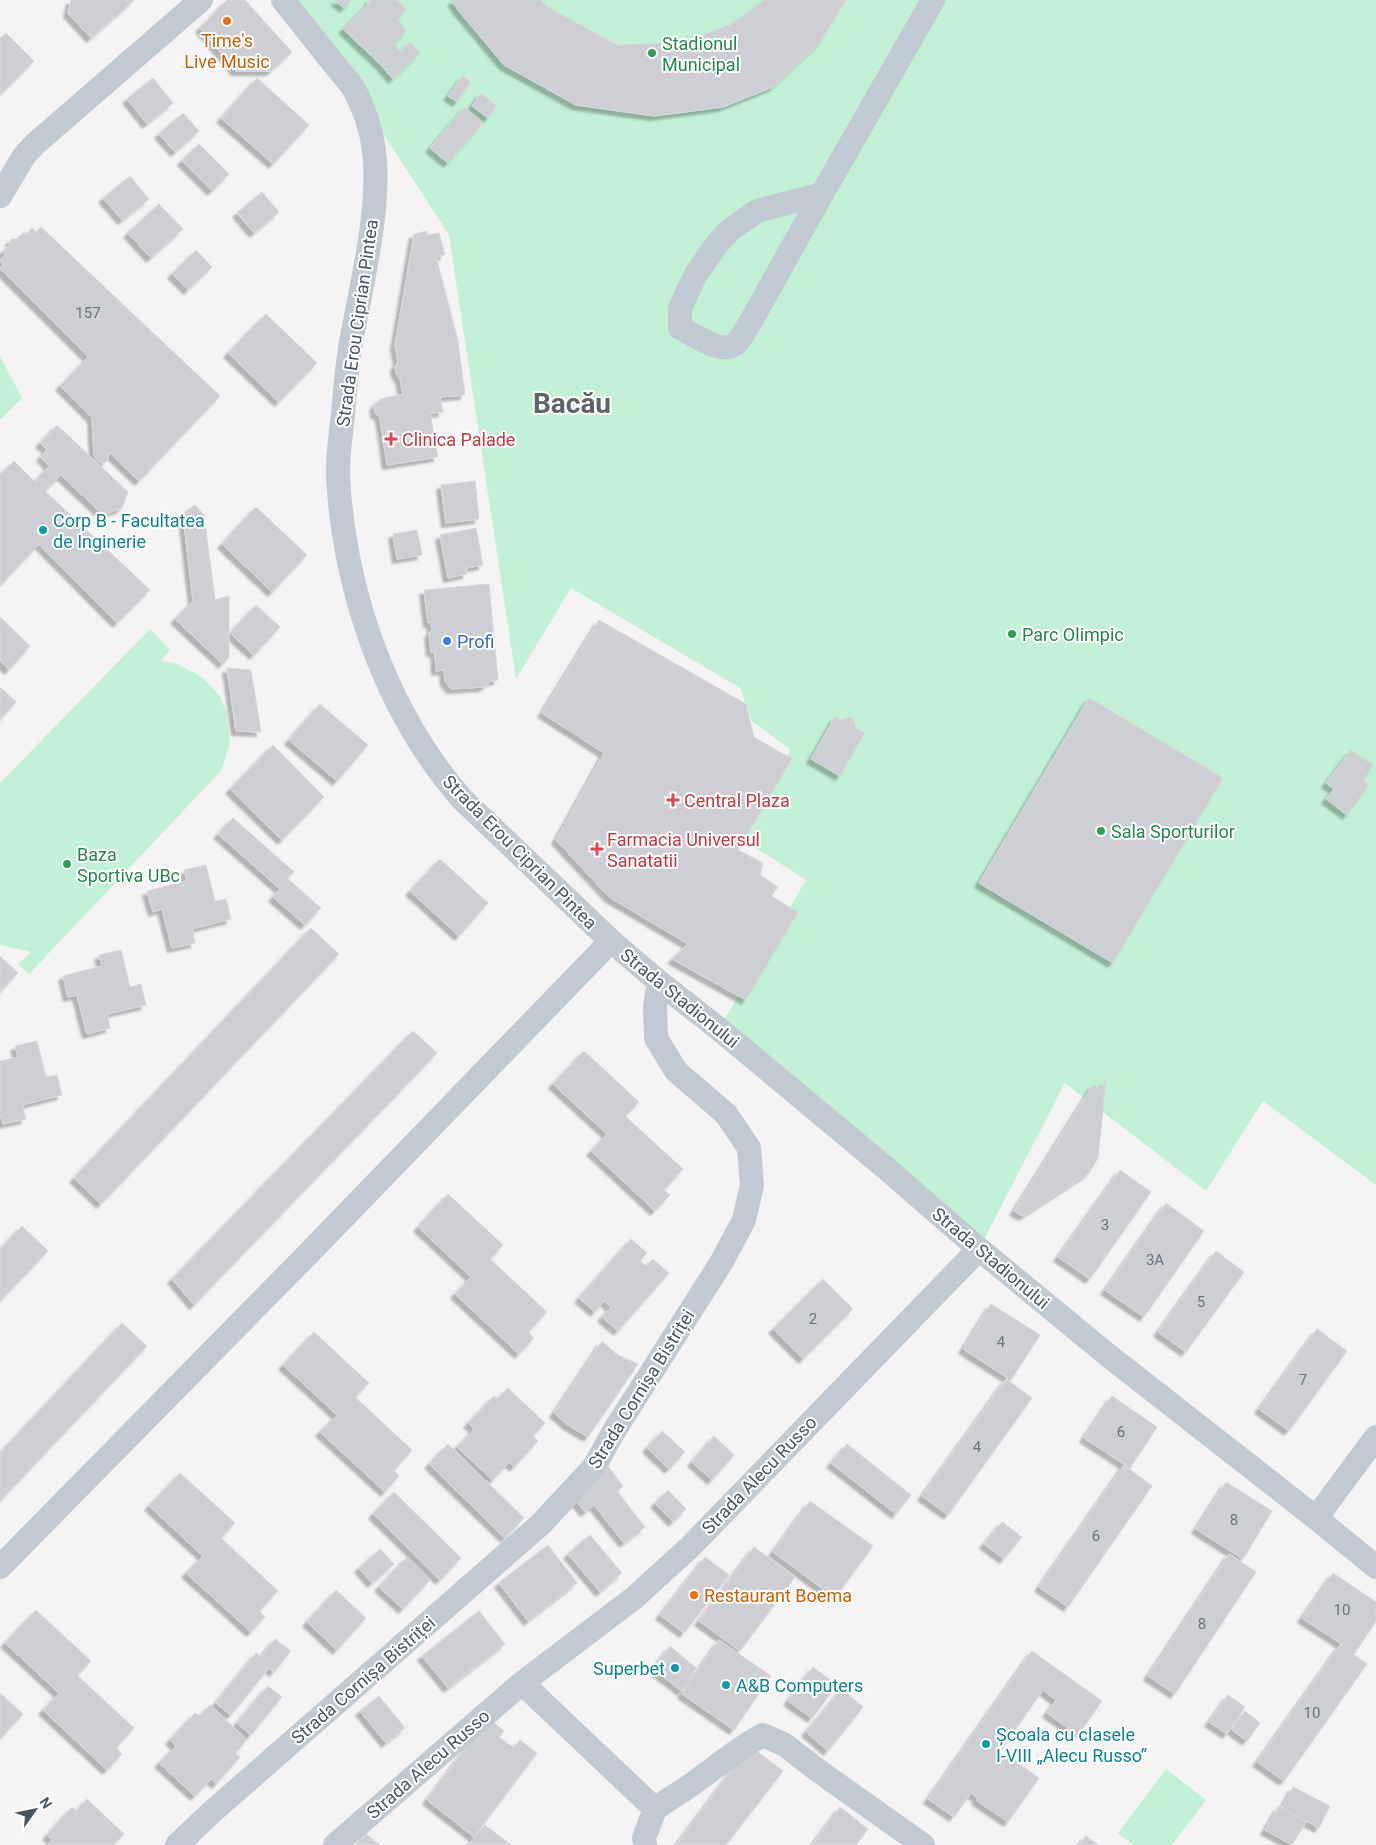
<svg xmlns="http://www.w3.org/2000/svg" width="1376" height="1845" font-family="Roboto,sans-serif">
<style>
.green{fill:#c3f1d5}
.building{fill:#cdcfd5;stroke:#d7d9de;filter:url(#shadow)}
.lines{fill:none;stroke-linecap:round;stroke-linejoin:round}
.minor{stroke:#c1cad2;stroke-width:24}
.food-dot{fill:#e8710a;stroke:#fff;stroke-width:2}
.leisure-dot{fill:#2e9e5b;stroke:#fff;stroke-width:2}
.health-dot{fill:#e0444e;stroke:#fff;stroke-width:2}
.culture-dot{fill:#0f9aa8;stroke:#fff;stroke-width:2}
.shop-dot{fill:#3f7fe0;stroke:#fff;stroke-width:2}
.labels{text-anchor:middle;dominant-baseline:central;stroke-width:4;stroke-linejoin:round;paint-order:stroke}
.number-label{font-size:15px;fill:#6b747e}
.food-label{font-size:18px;fill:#c56008;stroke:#fff}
.leisure-label{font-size:18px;fill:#27864d;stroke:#fff;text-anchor:start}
.street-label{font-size:18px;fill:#4a5661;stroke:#fff}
.health-label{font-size:18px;fill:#be3a42;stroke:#fff;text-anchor:start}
.culture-label{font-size:18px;fill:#0d838f;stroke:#fff;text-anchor:start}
.shop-label{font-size:18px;fill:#366cbe;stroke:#fff;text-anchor:start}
.town-label{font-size:28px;font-weight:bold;fill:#5f6368;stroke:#fff}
</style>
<defs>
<filter id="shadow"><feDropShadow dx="-4.5" dy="4.5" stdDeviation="1" flood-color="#0004"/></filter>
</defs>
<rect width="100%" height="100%" fill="#f5f3f3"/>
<!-- green -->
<path class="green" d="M 284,0 L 1376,0 L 1376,1185 L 1263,1101 L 1206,1191 L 1065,1083 L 979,1249 L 719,1029 L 806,880 L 739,837 L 791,750 L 752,721 L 740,688 L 571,588 L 516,679 L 449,235 L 355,90 Z
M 0,356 L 22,398 L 0,420 Z
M 150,629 L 170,650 L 160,661 L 175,663 L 202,677 L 220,696 L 226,711 L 230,744 L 221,771 L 29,974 L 18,964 L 31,952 L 0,945 L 0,783 Z
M 1166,1769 L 1206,1800 L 1172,1845 L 1133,1845 L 1118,1833 Z"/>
<!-- building -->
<path class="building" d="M 71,0 L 134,0 L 91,38 L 68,13 Z
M 227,0 L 245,0 L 292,52 L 271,71 L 236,71 L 200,28 Z
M 335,0 L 352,0 L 344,8 Z
M 368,0 L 397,0 L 406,9 L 398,19 L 406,32 L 394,44 L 401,52 L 410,42 L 420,53 L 393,79 L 380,64 L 343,29 L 370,2 Z
M 452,0 L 541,0 L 546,6 L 617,45 L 680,43 L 732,24 L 764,0 L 846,0 L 821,42 L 773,87 L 723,107 L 654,116 L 576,105 L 504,65 L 458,10 Z
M 6,33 L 34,61 L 0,95 L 0,39 Z
M 463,76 L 471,82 L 457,102 L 448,96 Z
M 153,78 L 173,103 L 147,124 L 127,99 Z
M 257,78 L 309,125 L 273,164 L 221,118 Z
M 481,93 L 497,106 L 488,118 L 472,106 Z
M 465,107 L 483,123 L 448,163 L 430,148 Z
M 183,113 L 199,131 L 175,152 L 159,134 Z
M 199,144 L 229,174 L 212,191 L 182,161 Z
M 130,176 L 149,199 L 122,220 L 103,198 Z
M 262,192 L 279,212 L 254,233 L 237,213 Z
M 159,204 L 183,229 L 151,258 L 128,233 Z
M 41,227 L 220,396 L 139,481 L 110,453 L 106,462 L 102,463 L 97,460 L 94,455 L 92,418 L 60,386 L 88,357 L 0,269 L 3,265 L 0,260 L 5,255 L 2,252 L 10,245 L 11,239 L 17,239 L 24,232 L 26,235 L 32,228 L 36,232 Z
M 427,231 L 427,235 L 439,233 L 445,255 L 436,256 L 458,341 L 465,395 L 440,397 L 443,412 L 430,413 L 438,457 L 387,465 L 380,417 L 375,413 L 374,406 L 380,399 L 403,394 L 400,379 L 396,373 L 395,367 L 398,362 L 395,345 L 414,234 Z
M 196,250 L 212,267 L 188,290 L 172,274 Z
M 266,314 L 317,363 L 279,402 L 228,353 Z
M 57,425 L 128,492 L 122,508 L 103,515 L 61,475 L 45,491 L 150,590 L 117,623 L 39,544 L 0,586 L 0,475 L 14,461 L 35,482 L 49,466 L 41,457 L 47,449 L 40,443 Z
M 475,481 L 479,519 L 446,523 L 441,485 Z
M 195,505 L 204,515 L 215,600 L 229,596 L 229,657 L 223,664 L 175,619 L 193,601 L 183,514 Z
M 256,507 L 307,555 L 272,592 L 222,544 Z
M 476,528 L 483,565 L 466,568 L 467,574 L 448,578 L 440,535 Z
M 417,530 L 422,555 L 397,559 L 393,534 Z
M 489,584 L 498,680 L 491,681 L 484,687 L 451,689 L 445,681 L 444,670 L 436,671 L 435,652 L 431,652 L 429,632 L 432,632 L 431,622 L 428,623 L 424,590 Z
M 256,605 L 280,627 L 254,655 L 230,633 Z
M 0,617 L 30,646 L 9,670 L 0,661 Z
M 599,620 L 746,704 L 754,737 L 792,759 L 738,850 L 763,863 L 760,875 L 778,887 L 771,896 L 798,912 L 746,1000 L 672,959 L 688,944 L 609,897 L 556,840 L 604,753 L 542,713 Z
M 227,668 L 251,670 L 261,732 L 236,731 Z
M 0,687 L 16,702 L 0,720 Z
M 1089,698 L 1223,778 L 1113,963 L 979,883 Z
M 320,704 L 368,745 L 337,781 L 289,740 Z
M 835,717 L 842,720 L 849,717 L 854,720 L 856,728 L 865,733 L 840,776 L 811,759 Z
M 273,745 L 324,797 L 282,840 L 230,789 Z
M 1351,750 L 1373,765 L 1364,780 L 1369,785 L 1347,815 L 1326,799 L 1334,789 L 1326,783 Z
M 233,818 L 294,872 L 287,878 L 321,908 L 305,925 L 273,897 L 280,889 L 218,834 Z
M 440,859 L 488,903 L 459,936 L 410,891 Z
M 206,865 L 215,901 L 226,899 L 231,919 L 192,929 L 195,943 L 172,948 L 162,909 L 153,912 L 147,891 L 187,881 L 184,870 Z
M 311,928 L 339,954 L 101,1204 L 74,1178 Z
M 121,950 L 130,987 L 141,984 L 146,1005 L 107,1014 L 110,1028 L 87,1034 L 77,995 L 68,997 L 63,976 L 102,966 L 99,955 Z
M 0,956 L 18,973 L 0,992 Z
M 413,1031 L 437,1053 L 194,1305 L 172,1279 Z
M 37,1041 L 46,1077 L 57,1075 L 62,1095 L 22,1105 L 26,1119 L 3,1124 L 0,1114 L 0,1061 L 18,1057 L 15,1046 Z
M 584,1051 L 639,1102 L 625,1116 L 683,1169 L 664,1190 L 670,1195 L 655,1211 L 591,1151 L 607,1134 L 553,1084 Z
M 1106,1080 L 1098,1158 L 1089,1173 L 1023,1216 L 1014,1211 L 1093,1085 L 1100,1089 Z
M 1120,1170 L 1151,1192 L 1090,1279 L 1058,1257 Z
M 448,1194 L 503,1245 L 490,1259 L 547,1312 L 528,1332 L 534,1338 L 519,1354 L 455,1294 L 471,1277 L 418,1227 Z
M 1166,1203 L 1204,1231 L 1144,1317 L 1105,1290 Z
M 22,1226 L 48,1251 L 0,1301 L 0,1249 Z
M 631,1239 L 647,1253 L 640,1261 L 646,1266 L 653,1259 L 669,1273 L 618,1331 L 602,1317 L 611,1307 L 604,1301 L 595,1312 L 579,1298 Z
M 1216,1251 L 1244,1272 L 1186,1352 L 1158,1332 Z
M 823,1279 L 853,1309 L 803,1359 L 773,1329 Z
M 991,1304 L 1040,1335 L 1011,1380 L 963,1349 Z
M 122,1323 L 147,1346 L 0,1501 L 0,1453 Z
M 1317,1329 L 1347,1351 L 1289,1431 L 1259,1409 Z
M 314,1332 L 369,1383 L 355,1397 L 412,1450 L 394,1471 L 399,1476 L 385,1492 L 320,1432 L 337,1415 L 283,1365 Z
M 602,1341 L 616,1354 L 638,1364 L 588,1437 L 568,1425 L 554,1413 Z
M 1006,1379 L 1032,1398 L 948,1515 L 922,1496 Z
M 508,1388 L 545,1423 L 533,1436 L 538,1441 L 514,1467 L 509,1462 L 493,1480 L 457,1447 L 474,1429 L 468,1423 L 494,1396 L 498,1399 Z
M 1112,1396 L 1157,1427 L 1130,1468 L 1084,1438 Z
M 662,1431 L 685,1452 L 669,1469 L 647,1448 Z
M 714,1436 L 734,1455 L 712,1480 L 692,1462 Z
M 448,1444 L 524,1518 L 505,1538 L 429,1464 Z
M 847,1444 L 911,1495 L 896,1514 L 831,1463 Z
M 1124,1465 L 1152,1486 L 1068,1607 L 1039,1587 Z
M 608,1466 L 623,1486 L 617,1491 L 645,1527 L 624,1543 L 594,1505 L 585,1512 L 571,1495 Z
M 180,1473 L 235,1523 L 221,1538 L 278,1591 L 259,1611 L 265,1617 L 251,1632 L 186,1573 L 203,1556 L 149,1506 Z
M 1226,1482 L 1272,1511 L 1243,1559 L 1196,1529 Z
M 668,1490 L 686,1509 L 673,1522 L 655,1503 Z
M 394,1492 L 461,1558 L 440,1580 L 373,1514 Z
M 810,1501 L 873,1546 L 835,1598 L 773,1552 Z
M 1002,1522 L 1022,1537 L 1004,1559 L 984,1544 Z
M 590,1535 L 622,1573 L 600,1592 L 568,1554 Z
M 548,1545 L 577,1583 L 528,1621 L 499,1583 Z
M 754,1547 L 795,1577 L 740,1651 L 699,1621 Z
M 380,1549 L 394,1564 L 372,1583 L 359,1568 Z
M 1229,1554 L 1256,1572 L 1175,1694 L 1148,1676 Z
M 407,1557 L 430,1580 L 403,1609 L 379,1587 Z
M 705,1557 L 729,1575 L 684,1633 L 660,1615 Z
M 1333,1573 L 1376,1602 L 1376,1621 L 1355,1653 L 1302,1618 Z
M 336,1590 L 366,1618 L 337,1650 L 307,1622 Z
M 36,1610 L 91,1661 L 77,1675 L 134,1728 L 116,1748 L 122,1754 L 107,1770 L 43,1710 L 59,1693 L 5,1643 Z
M 479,1611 L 505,1644 L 448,1688 L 422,1656 Z
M 275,1639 L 291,1651 L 274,1672 L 269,1668 L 231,1715 L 216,1703 L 256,1653 L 261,1657 Z
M 719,1640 L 771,1676 L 734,1730 L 682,1694 Z
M 1340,1645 L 1367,1664 L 1284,1781 L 1257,1762 Z
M 670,1646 L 696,1668 L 682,1691 L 653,1669 Z
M 1032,1651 L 1102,1701 L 1078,1735 L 1047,1713 L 1056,1700 L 1043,1690 L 999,1753 L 1006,1758 L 1008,1756 L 1039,1778 L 1008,1822 L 976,1800 L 978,1798 L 971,1793 L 954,1817 L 928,1799 Z
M 813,1667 L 837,1685 L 812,1718 L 788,1701 Z
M 268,1686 L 282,1697 L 251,1735 L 237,1723 Z
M 842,1689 L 863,1707 L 828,1751 L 806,1732 Z
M 0,1693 L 23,1714 L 0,1739 Z
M 1228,1695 L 1245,1707 L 1227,1734 L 1209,1722 Z
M 379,1696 L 405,1728 L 386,1743 L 360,1711 Z
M 210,1705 L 247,1740 L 235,1753 L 240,1757 L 216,1784 L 211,1779 L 195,1796 L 159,1763 L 176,1746 L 170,1740 L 195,1713 L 200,1716 Z
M 1245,1711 L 1260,1723 L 1247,1741 L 1231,1729 Z
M 488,1718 L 504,1731 L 499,1737 L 514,1748 L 520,1740 L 537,1753 L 474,1837 L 427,1800 Z
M 750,1746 L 783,1771 L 726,1845 L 676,1845 Z
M 1293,1787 L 1330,1806 L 1319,1828 L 1282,1808 Z
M 87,1799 L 124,1834 L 113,1845 L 48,1845 L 52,1840 L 47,1835 L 72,1807 L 76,1811 Z
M 1279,1806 L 1306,1822 L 1292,1845 L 1265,1830 Z
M 840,1807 L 868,1829 L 856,1845 L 812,1845 Z
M 485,1825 L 511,1845 L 469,1845 Z
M 366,1834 L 380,1845 L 358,1845 Z
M 1086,1836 L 1098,1845 L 1079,1845 Z"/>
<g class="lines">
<!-- minor -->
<path class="minor" d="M 283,0 C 300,21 317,43 334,64 C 341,73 350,82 355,91 C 360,101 365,113 368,123 C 388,182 363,276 352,337 C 347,362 345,388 343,414 C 341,435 337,457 338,478 C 345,593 386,712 462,799 L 611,941 L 659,982 L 719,1029 L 887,1169 L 979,1249 L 1109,1356 L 1316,1518 L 1376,1567
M 822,194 L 750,323 C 745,330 740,341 734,345 C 720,354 693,334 680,328 L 680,308 L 696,274 L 718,243 L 730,230 L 757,211 Z
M 822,194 L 933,0
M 0,196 L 24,156 L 35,144 L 201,0
M 1316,1518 L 1376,1437
M 0,1567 L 309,1253 L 611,941
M 522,1683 L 655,1809 L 644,1838 L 645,1845
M 655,1809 C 668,1799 682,1792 695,1782 C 718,1766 738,1748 763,1735 L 785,1745 L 820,1772 L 923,1845
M 177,1845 L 213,1811 L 541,1524 L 594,1467 L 614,1431 L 721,1263 L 744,1220 L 752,1185 L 749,1148 L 726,1114 L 676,1071 L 656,1038 L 655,1006 L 659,982
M 335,1845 L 522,1683 L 634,1598 L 690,1547 L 979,1249"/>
</g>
<!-- markers -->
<g class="food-dot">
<circle cx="227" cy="21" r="5"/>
<circle cx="694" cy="1595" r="5"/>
</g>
<g class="leisure-dot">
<circle cx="652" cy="53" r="5"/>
<circle cx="1012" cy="634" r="5"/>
<circle cx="1101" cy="831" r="5"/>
<circle cx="67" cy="864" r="5"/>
</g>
<g class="health-dot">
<path d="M388.5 431.5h5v5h5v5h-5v5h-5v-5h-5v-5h5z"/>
<path d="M670.5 792.5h5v5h5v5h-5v5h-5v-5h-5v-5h5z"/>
<path d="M594.5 841.5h5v5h5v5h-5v5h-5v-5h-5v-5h5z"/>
</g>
<g class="culture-dot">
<circle cx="43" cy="530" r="5"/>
<circle cx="675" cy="1668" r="5"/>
<circle cx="726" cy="1685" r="5"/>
<circle cx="986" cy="1744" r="5"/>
</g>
<circle class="shop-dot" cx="447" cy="641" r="5"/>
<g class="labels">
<!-- number labels -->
<g class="number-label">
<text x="88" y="313">157</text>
<text x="1105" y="1225">3</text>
<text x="1155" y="1260">3A</text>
<text x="1201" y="1302">5</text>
<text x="813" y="1319">2</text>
<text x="1001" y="1342">4</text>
<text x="1303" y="1380">7</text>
<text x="1121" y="1432">6</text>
<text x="977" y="1447">4</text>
<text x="1234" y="1520">8</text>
<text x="1096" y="1536">6</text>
<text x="1342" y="1610">10</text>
<text x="1202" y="1624">8</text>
<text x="1312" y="1713">10</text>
</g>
<!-- food labels -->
<g class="food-label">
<text x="227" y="40">Time's<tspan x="227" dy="21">Live Music</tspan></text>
<text x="704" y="1595" text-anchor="start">Restaurant Boema</text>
</g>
<!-- leisure labels -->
<g class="leisure-label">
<text x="662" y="43">Stadionul<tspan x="662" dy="21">Municipal</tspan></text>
<text x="1022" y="634">Parc Olimpic</text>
<text x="1111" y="831">Sala Sporturilor</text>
<text x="77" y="854">Baza<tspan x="77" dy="21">Sportiva UBc</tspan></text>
</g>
<!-- street labels -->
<g class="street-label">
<text transform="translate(357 323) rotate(-82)">Strada Erou Ciprian Pintea</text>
<text transform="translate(520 852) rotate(45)">Strada Erou Ciprian Pintea</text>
<text transform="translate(680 998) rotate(39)">Strada Stadionului</text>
<text transform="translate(991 1258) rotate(40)">Strada Stadionului</text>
<text transform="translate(641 1389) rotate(-58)">Strada Cornișa Bistriței</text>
<text transform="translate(759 1475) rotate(-46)">Strada Alecu Russo</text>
<text transform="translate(363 1680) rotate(-41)">Strada Cornișa Bistriței</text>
<text transform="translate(428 1764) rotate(-41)">Strada Alecu Russo</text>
</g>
<!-- health labels -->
<g class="health-label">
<text x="402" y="439">Clinica Palade</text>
<text x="684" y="800">Central Plaza</text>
<text x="607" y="839">Farmacia Universul<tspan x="607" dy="21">Sanatatii</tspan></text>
</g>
<!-- culture labels -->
<g class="culture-label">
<text x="53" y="520">Corp B - Facultatea<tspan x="53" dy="21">de Inginerie</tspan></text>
<text x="665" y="1668" text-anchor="end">Superbet</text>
<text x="736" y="1685">A&amp;B Computers</text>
<text x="996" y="1734">Școala cu clasele<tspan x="996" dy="21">I-VIII „Alecu Russo”</tspan></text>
</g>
<!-- shop labels -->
<g class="shop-label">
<text x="457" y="641">Profi</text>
</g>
<!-- town labels -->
<g class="town-label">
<text x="572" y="403">Bacău</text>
</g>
</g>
<!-- north arrow -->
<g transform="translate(35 1810) rotate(57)" stroke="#ffffff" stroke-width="4" paint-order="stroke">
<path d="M0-4L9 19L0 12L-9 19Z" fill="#4a5661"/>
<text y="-8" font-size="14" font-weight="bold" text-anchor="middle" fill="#4a5661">N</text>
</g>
</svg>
